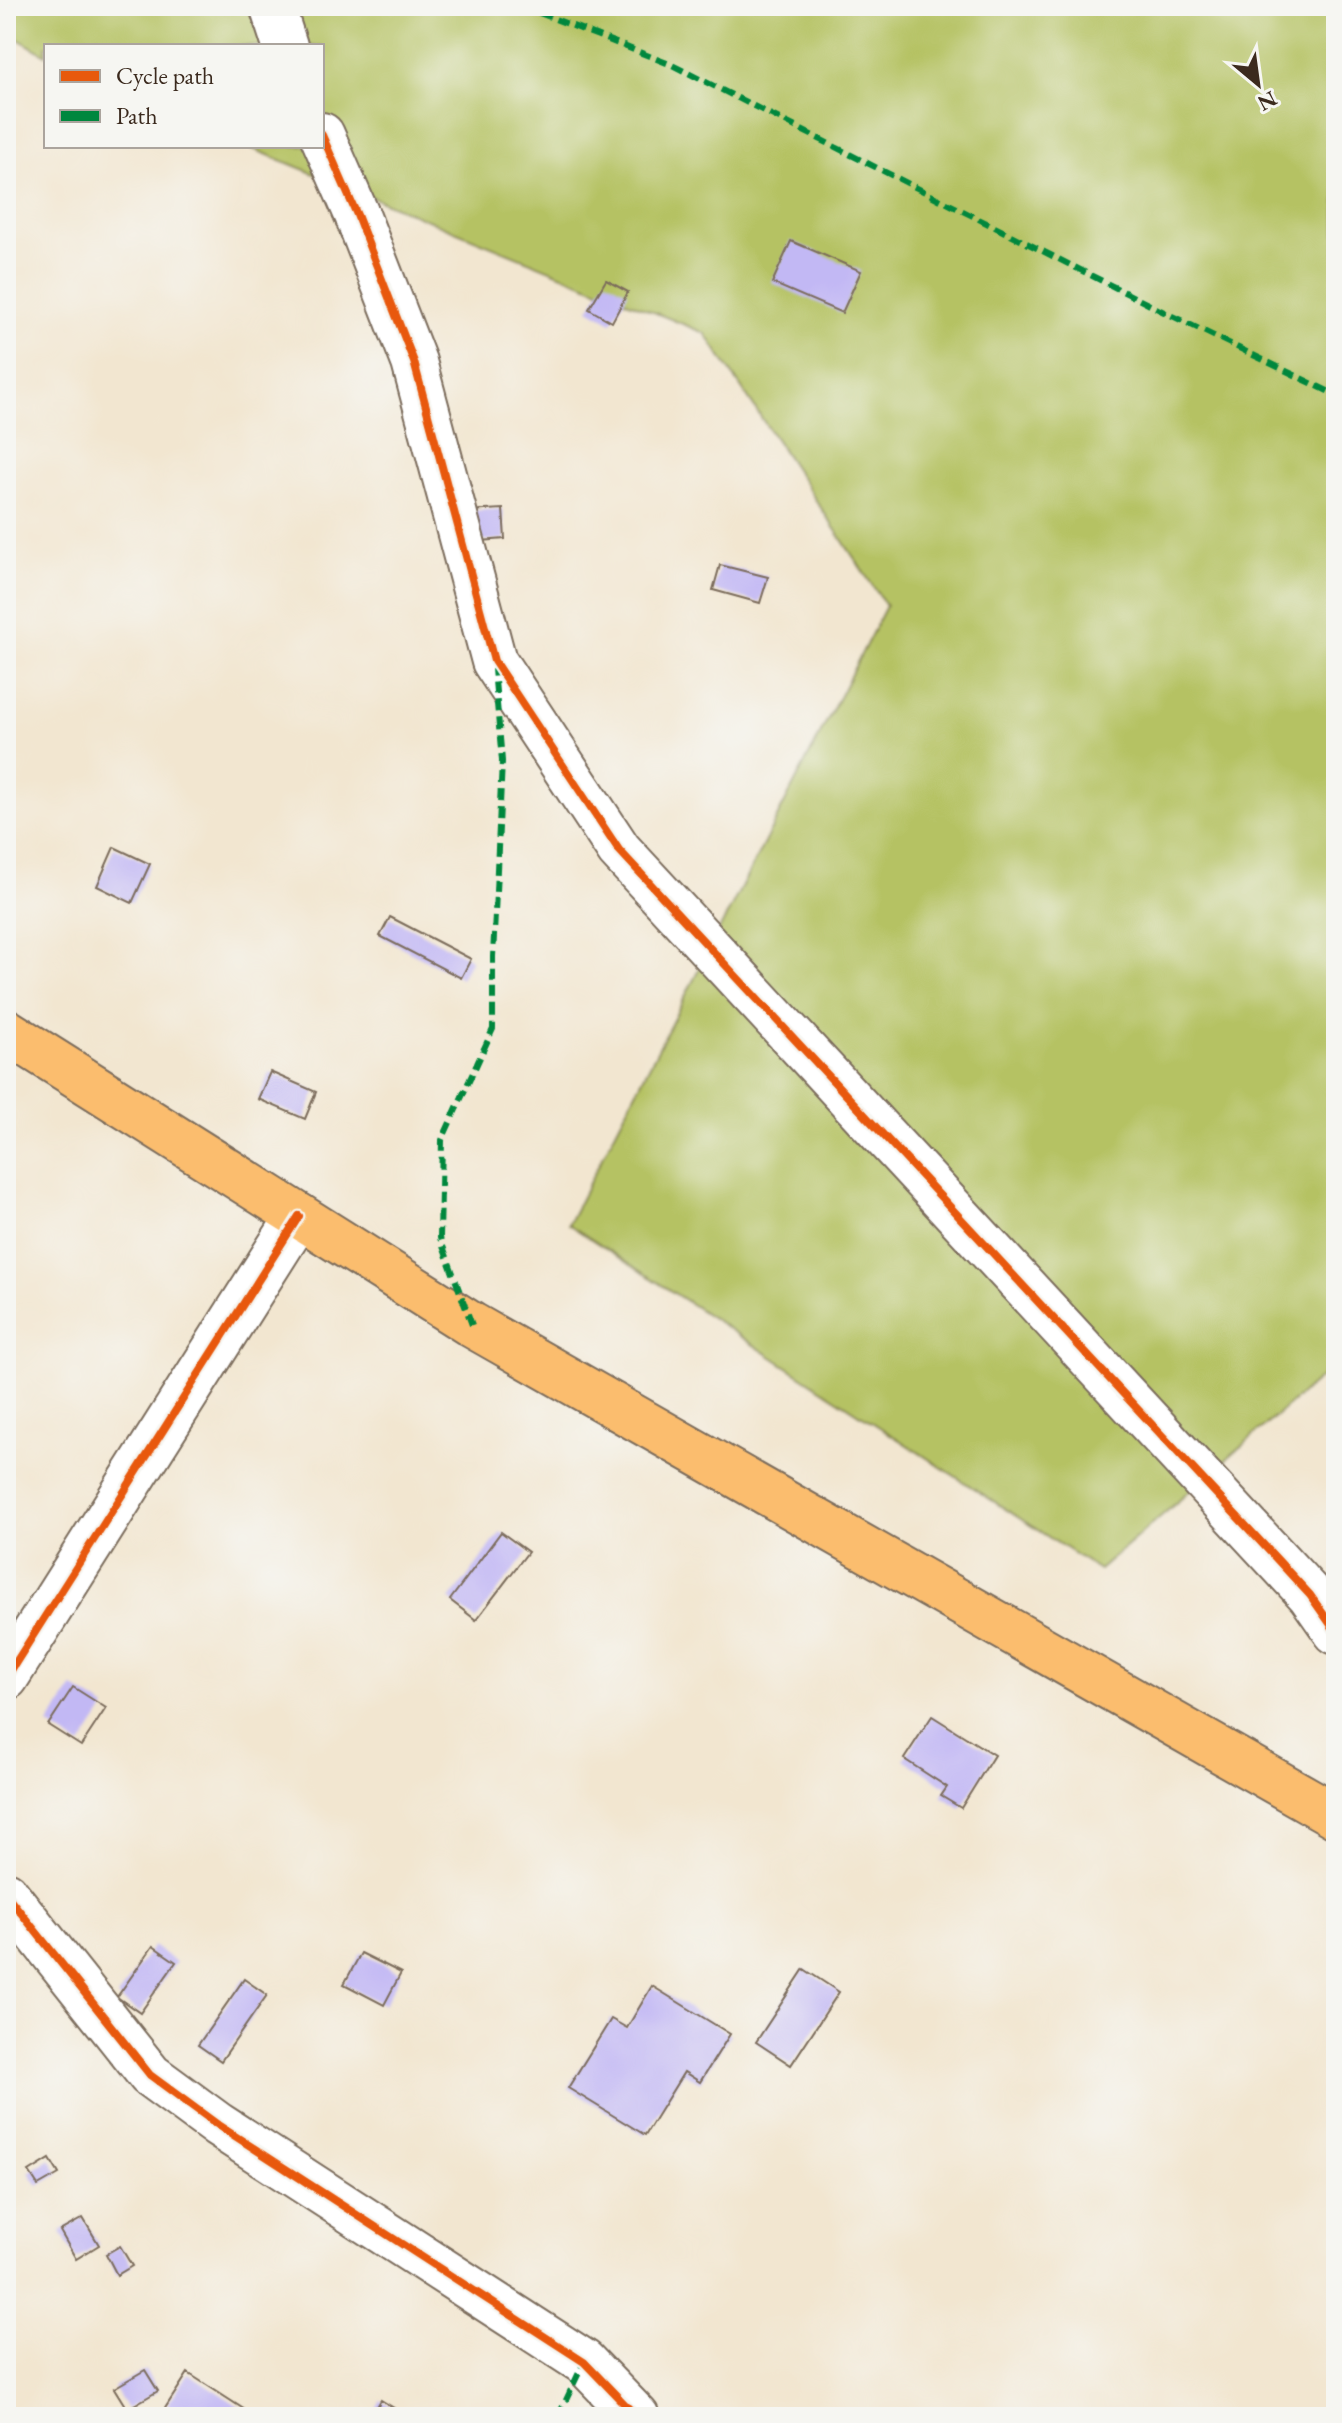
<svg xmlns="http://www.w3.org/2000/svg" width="1342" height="2423" font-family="'EB Garamond',serif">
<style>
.green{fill:#b5c264;stroke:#787641;stroke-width:2}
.building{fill:#c2b8f4}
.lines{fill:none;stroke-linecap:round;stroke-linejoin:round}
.street-casing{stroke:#7b6c5c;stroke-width:48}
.primary-casing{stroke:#7b6c5c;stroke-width:48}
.street{stroke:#fff;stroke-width:44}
.primary{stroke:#fbbd6e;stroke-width:44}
.quiet{stroke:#00873e;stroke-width:6;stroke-dasharray:12 6;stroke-linecap:butt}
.cycleway-casing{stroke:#f6f6f2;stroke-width:13}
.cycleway{stroke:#e8590c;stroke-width:8}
</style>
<rect width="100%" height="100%" fill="#f6f6f2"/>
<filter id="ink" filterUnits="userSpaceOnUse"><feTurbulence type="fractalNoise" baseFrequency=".0125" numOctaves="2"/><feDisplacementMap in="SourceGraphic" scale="16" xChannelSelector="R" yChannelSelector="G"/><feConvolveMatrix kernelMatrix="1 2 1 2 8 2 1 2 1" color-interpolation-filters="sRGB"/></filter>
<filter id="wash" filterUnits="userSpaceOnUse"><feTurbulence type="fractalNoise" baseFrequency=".006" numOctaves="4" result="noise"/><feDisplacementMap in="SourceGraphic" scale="32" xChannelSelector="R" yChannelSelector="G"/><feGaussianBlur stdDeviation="1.8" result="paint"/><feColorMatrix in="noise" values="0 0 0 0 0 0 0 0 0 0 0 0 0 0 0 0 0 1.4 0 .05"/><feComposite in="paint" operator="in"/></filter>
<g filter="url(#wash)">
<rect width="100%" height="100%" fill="#f2e6d0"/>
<!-- green -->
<path class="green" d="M 6,6 L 1336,6 L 1336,1364 L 1099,1570 L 568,1224 L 886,606 L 705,333 L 246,146 L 322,146 L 322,46 L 46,46 L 46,55 L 6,32 Z"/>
<g id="blocks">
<!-- building -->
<path class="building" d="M 791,241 L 861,271 L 842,313 L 772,283 Z
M 606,280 L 628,292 L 612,322 L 589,309 Z
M 503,509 L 505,539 L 468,542 L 467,511 Z
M 720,565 L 768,577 L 760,603 L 713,590 Z
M 114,847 L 150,864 L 132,903 L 97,886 Z
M 390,917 L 471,959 L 461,978 L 380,936 Z
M 270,1072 L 316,1092 L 305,1119 L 258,1099 Z
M 501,1532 L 528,1552 L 476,1620 L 450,1600 Z
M 73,1687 L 106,1708 L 81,1746 L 48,1725 Z
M 932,1716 L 994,1755 L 961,1808 L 941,1796 L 947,1787 L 904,1759 Z
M 153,1946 L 176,1962 L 140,2013 L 117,1997 Z
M 361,1953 L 401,1973 L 384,2005 L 344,1984 Z
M 804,1969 L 839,1992 L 791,2065 L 756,2042 Z
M 244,1979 L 267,1995 L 221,2061 L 198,2045 Z
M 652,1986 L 730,2034 L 700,2082 L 684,2072 L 645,2135 L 568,2088 L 611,2019 L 627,2028 Z
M 50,2159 L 59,2174 L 38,2186 L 29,2172 Z
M 83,2218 L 99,2245 L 76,2259 L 60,2231 Z
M 120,2246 L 132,2266 L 117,2275 L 106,2254 Z
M 145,2370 L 158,2391 L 127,2409 L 114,2388 Z
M 188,2373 L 256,2417 L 168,2417 L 162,2413 Z
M 381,2400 L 402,2413 L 399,2417 L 371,2417 Z"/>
</g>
</g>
<g filter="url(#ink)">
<use href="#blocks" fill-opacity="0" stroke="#7b6c5c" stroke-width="2"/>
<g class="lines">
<defs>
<path id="street" d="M 272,6 L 285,46
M 322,135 L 357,215 L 414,362 L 494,661 L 619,850 L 1310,1595 L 1336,1632
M 6,1678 L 299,1216
M 6,1894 L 150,2075 L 218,2125 L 584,2362 L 637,2417"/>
<path id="primary" d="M 6,1031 L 472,1325 L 1336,1816"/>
</defs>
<!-- street casing -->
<use href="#street" class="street-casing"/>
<!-- primary casing -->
<use href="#primary" class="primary-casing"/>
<!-- street -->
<use href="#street" class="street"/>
<!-- primary -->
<use href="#primary" class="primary"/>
<!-- quiet -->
<path class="quiet" d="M 522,6 L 672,65 L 1162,311 L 1336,395
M 472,1325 L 440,1238 L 442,1140 L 493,1029 L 493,957 L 502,761 L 494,669
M 558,2417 L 584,2362"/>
<defs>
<path id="cycleway" d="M 322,135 L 357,215 L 414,362 L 494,661 L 619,850 L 1310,1595 L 1336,1632
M 6,1678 L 299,1216
M 6,1894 L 150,2075 L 218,2125 L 584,2362 L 637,2417"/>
</defs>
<!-- cycleway casing -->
<use href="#cycleway" class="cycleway-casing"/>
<!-- cycleway -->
<use href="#cycleway" class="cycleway"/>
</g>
</g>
<!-- margin -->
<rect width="1342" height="2423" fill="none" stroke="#f6f6f2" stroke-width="32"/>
<!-- legend -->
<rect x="44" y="44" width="280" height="104" fill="#f6f6f2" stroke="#aba49d" stroke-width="2"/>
<rect x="60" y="70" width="40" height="12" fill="#e8590c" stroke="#aba49d" stroke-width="2"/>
<text x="116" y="84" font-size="24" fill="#3b2a1e">Cycle path</text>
<rect x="60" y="110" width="40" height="12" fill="#00873e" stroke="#aba49d" stroke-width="2"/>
<text x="116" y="124" font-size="24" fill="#3b2a1e">Path</text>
<!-- north arrow -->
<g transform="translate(1258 84) rotate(151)" stroke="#f6f6f2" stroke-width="6" paint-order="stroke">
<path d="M0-6L14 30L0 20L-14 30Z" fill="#3b2a1e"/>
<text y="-12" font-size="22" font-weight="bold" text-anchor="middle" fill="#3b2a1e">N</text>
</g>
</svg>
